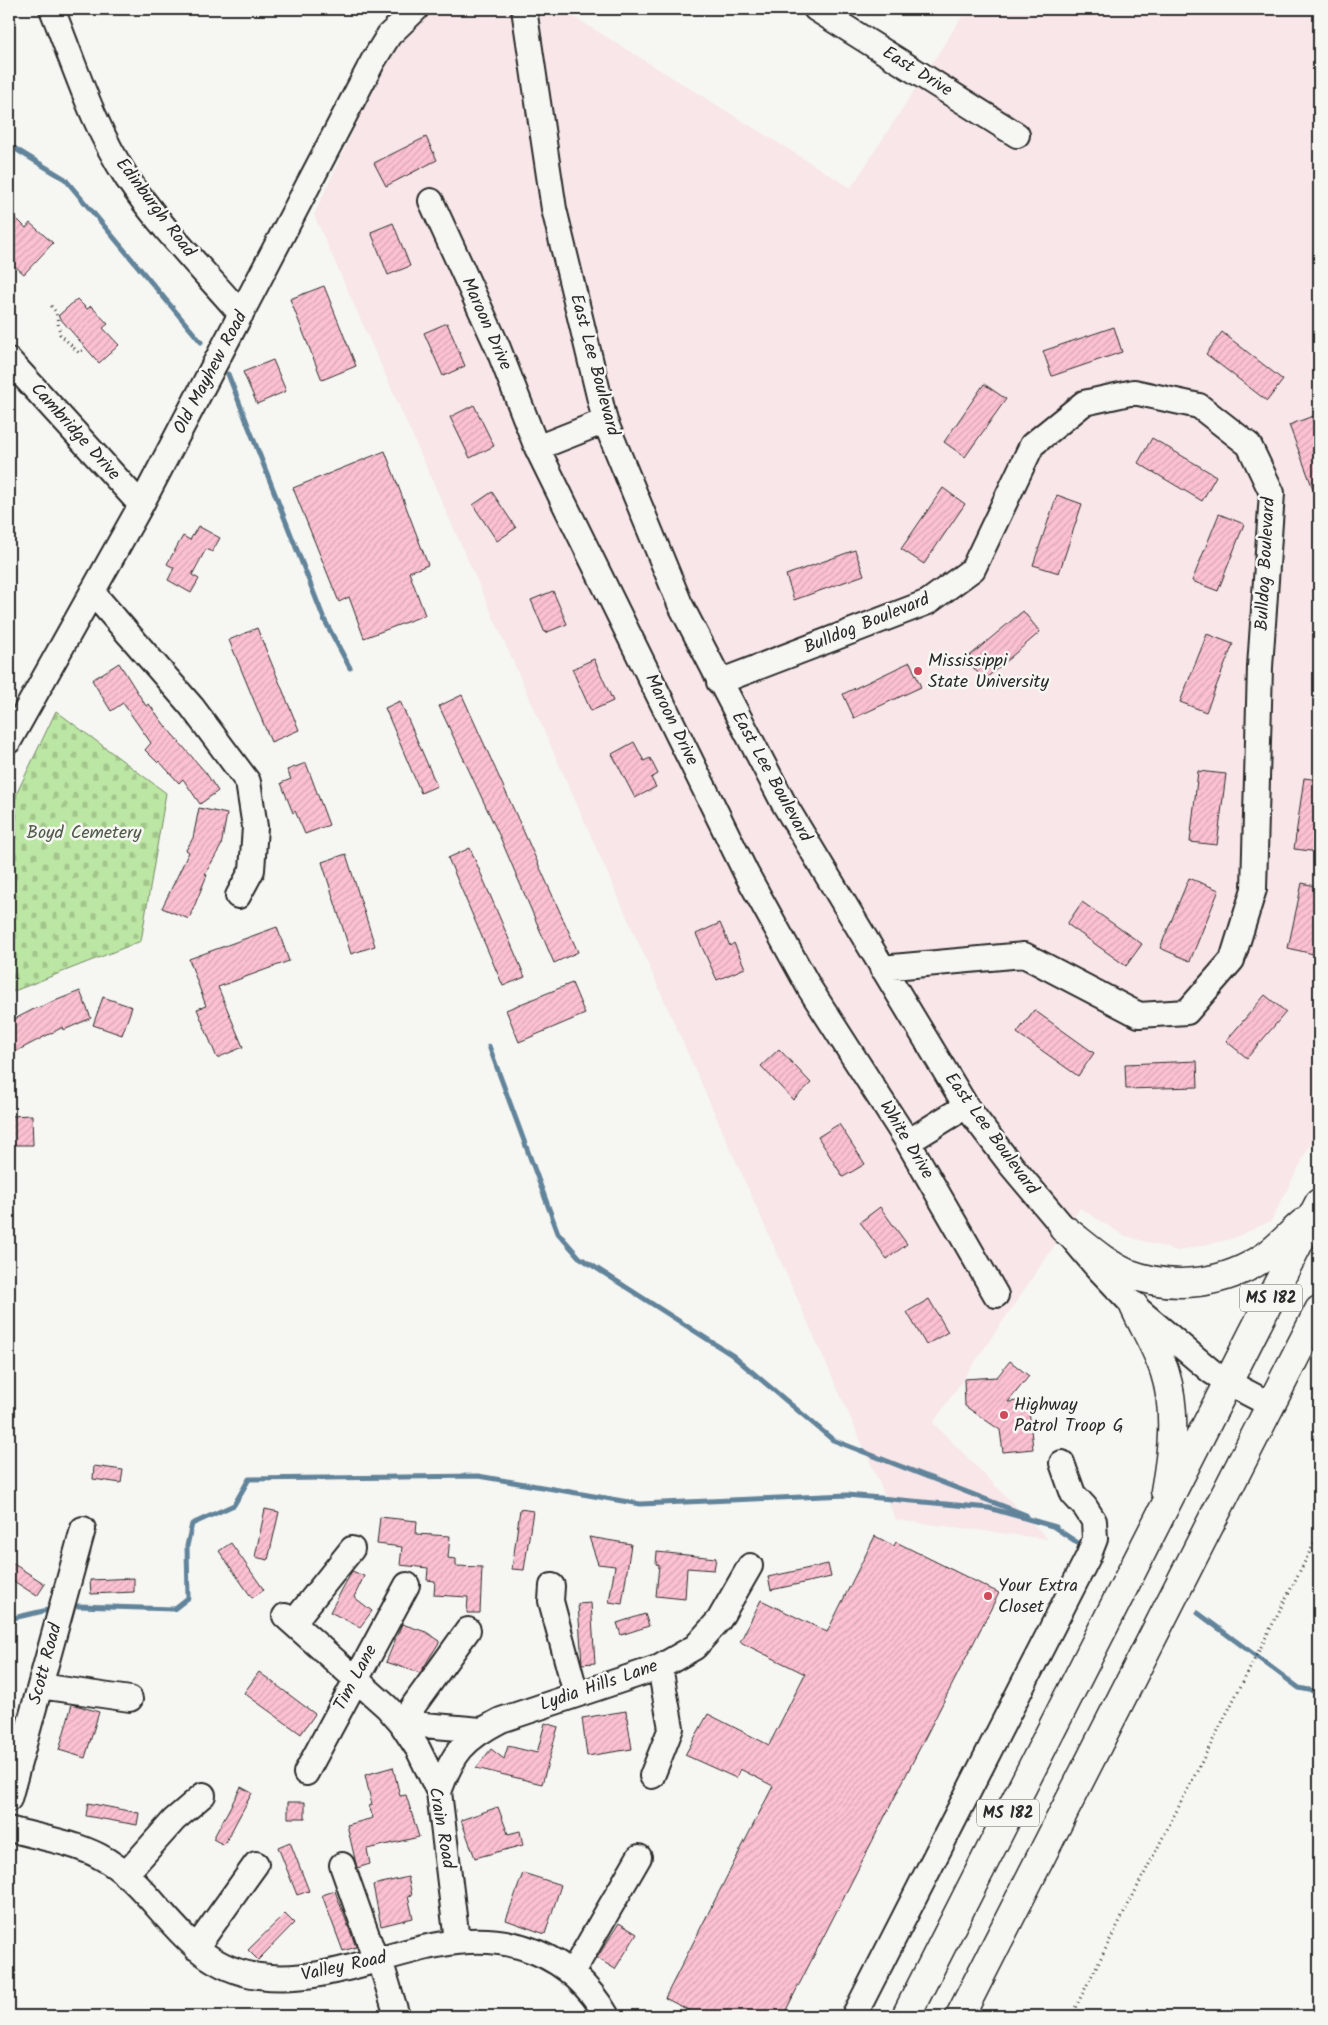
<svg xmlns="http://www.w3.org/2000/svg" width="1328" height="2025" font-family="Kalam,sans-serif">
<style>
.built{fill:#f8e6e8}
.cemetery{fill:url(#cemetery-stones);stroke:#748867}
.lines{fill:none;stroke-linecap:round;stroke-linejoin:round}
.stream{stroke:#62849b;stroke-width:5}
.building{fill:url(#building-hatch);stroke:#2b2b2b}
.minor-casing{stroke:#2b2b2b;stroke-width:28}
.major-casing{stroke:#2b2b2b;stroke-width:31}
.path{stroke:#2b2b2b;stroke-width:3;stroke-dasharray:1 4;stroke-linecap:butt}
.minor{stroke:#f6f6f2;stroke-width:24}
.major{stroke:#f6f6f2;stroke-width:28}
.poi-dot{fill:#d1495b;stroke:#f6f6f2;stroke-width:2}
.labels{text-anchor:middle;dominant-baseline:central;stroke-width:5;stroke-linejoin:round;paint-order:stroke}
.shield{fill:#f6f6f2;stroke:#686867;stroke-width:1}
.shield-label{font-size:16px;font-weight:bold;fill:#2b2b2b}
.street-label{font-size:18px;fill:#2b2b2b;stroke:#f6f6f2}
.poi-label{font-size:18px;fill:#2b2b2b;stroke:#f6f6f2;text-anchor:start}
.park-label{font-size:18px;fill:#4f5a49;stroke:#f6f6f2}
</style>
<defs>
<pattern id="cemetery-stones" width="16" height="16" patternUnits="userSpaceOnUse" patternTransform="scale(1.25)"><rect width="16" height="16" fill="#bce6a3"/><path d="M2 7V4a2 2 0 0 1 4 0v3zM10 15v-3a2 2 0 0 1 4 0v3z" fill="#a2c58c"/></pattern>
<pattern id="building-hatch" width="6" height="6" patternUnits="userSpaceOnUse" patternTransform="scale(1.25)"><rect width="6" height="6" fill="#fcc1d2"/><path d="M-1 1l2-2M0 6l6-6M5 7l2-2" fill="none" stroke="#d8a6b4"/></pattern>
</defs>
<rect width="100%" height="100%" fill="#f6f6f2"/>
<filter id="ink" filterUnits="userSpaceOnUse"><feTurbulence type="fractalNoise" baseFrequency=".02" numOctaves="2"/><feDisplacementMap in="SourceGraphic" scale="10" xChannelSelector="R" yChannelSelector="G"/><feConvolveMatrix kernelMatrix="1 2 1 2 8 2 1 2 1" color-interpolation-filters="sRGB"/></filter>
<g filter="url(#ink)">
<!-- built -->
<path class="built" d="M 401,9 L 561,9 L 851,188 L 967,9 L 1319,9 L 1319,1127 L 1271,1221 L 1231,1239 L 1177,1251 L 1123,1235 L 1080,1208 L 933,1423 L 1048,1539 L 896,1520 L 314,215 L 385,61 Z"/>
<!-- cemetery -->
<path class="cemetery" d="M 56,711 L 166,793 L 141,941 L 9,993 L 9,835 L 13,801 Z"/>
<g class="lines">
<!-- stream -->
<path class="stream" d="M 9,145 L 65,179 L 201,342
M 228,374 L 324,619 L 350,668
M 489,1046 L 558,1233 L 579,1257 L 732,1355 L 833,1440 L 1026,1515
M 1054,1527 L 1078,1543
M 78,1606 L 174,1609 L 188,1598 L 187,1546 L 192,1524 L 234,1505 L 249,1479 L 478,1476 L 640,1504 L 847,1495 L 989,1508 L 1056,1527
M 1198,1613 L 1299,1688 L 1319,1692
M 9,1619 L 52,1609"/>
</g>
<!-- building -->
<path class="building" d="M 426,137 L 437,160 L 386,186 L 374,163 Z
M 16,218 L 26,228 L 30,223 L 53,243 L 24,274 L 9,261 L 9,226 Z
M 393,223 L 410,266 L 388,275 L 371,232 Z
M 324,286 L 356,366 L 322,380 L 290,299 Z
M 77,299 L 87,309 L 91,306 L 108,324 L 103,328 L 119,345 L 99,363 L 58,316 Z
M 447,323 L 465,366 L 443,376 L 424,333 Z
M 1114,327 L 1122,352 L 1052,376 L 1043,351 Z
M 1222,332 L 1283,380 L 1267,401 L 1206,354 Z
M 273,360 L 286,391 L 257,404 L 243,372 Z
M 984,384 L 1006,399 L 965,457 L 944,442 Z
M 474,405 L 494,446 L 470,458 L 450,417 Z
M 1313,416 L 1319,432 L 1318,502 L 1289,425 Z
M 1152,438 L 1216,476 L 1202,501 L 1138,463 Z
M 385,451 L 428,565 L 409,572 L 425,615 L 364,638 L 349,597 L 339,602 L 293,488 Z
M 943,488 L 965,504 L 924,564 L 901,549 Z
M 492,492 L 516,528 L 497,541 L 473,505 Z
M 1057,495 L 1082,504 L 1059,573 L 1033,565 Z
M 1219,514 L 1244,524 L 1218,591 L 1192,581 Z
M 198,526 L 220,538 L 212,552 L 206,549 L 192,575 L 199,579 L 191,593 L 168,580 L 174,568 L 167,564 L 183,536 L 190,540 Z
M 855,550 L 864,575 L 794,600 L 786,575 Z
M 553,591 L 567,624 L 545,633 L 531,600 Z
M 1023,611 L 1040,632 L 984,680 L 966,659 Z
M 257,628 L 299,730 L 271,742 L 229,640 Z
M 1207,634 L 1233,644 L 1206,712 L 1180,702 Z
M 594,659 L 613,701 L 591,711 L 572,669 Z
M 910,662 L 921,687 L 854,718 L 843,694 Z
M 119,663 L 146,706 L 149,704 L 166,727 L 206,773 L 218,791 L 200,804 L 183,779 L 179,783 L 159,761 L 158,763 L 145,750 L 151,743 L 123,703 L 111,711 L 92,680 Z
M 462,695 L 578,952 L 554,963 L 500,837 L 439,706 Z
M 400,701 L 437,786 L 421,793 L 385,708 Z
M 634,742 L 644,761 L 650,758 L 658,774 L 651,778 L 656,787 L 635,798 L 612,754 Z
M 306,763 L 329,825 L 305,834 L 295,811 L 293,813 L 281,783 L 291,779 L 287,770 Z
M 1198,771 L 1226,774 L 1217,845 L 1190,842 Z
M 1304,778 L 1319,780 L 1319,852 L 1294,849 Z
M 199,808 L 227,814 L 221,846 L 205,874 L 207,875 L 189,919 L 162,908 L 189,852 L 186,850 L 193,838 Z
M 470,848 L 525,977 L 503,986 L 448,858 Z
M 346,854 L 375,946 L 351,954 L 322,862 Z
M 1189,878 L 1219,890 L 1190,961 L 1160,948 Z
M 1302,883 L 1319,887 L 1319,927 L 1313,954 L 1288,948 Z
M 1082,902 L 1142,944 L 1126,966 L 1067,924 Z
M 720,923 L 730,946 L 734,943 L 745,968 L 717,980 L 696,934 Z
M 277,927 L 289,961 L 218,987 L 243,1047 L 217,1058 L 197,1009 L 206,1006 L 189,959 Z
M 572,983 L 585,1014 L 519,1042 L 506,1010 Z
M 80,991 L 91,1018 L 64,1030 L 63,1027 L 9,1055 L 9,1022 L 32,1010 Z
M 1265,995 L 1286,1012 L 1247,1058 L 1226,1041 Z
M 103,997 L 132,1007 L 122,1035 L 93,1025 Z
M 1034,1010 L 1094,1053 L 1078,1076 L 1017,1033 Z
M 779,1049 L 811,1083 L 793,1100 L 761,1066 Z
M 1197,1061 L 1198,1087 L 1126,1089 L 1125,1064 Z
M 32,1115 L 33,1145 L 9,1145 L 9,1116 Z
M 839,1124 L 865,1164 L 843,1177 L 818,1137 Z
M 880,1207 L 907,1244 L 887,1259 L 860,1222 Z
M 929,1299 L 948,1332 L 926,1345 L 907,1312 Z
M 1010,1361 L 1029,1376 L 1008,1402 L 1028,1400 L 1033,1449 L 1003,1452 L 1000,1430 L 965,1406 L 964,1379 L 997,1377 Z
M 94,1466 L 123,1470 L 121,1483 L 93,1479 Z
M 265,1509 L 279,1512 L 268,1560 L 255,1557 Z
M 520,1509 L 533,1511 L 524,1570 L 512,1569 Z
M 380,1517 L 417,1521 L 416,1534 L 450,1536 L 448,1558 L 456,1559 L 456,1566 L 482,1567 L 480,1613 L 467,1613 L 468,1597 L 434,1595 L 435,1581 L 427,1580 L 428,1568 L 400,1565 L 402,1547 L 377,1544 Z
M 875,1536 L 894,1546 L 896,1542 L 999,1593 L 783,2016 L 700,2016 L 665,1998 L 773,1786 L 740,1769 L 736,1778 L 685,1755 L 708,1714 L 769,1745 L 805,1674 L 740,1642 L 761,1600 L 827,1632 Z
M 589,1537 L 631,1544 L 622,1604 L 609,1602 L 615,1566 L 598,1564 Z
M 231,1543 L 264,1590 L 252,1598 L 219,1551 Z
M 657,1552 L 716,1558 L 714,1570 L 687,1568 L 685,1599 L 656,1596 L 659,1565 L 656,1564 Z
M 9,1561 L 45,1584 L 37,1596 L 9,1578 Z
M 828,1564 L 831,1577 L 771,1590 L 768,1577 Z
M 352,1571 L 364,1576 L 354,1597 L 372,1611 L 360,1627 L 330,1612 Z
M 134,1578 L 134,1592 L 91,1594 L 90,1580 Z
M 591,1603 L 595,1663 L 582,1664 L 578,1604 Z
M 645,1614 L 649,1626 L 621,1635 L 617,1623 Z
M 402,1624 L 426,1632 L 440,1641 L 420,1673 L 386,1662 Z
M 259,1672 L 315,1714 L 301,1734 L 244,1693 Z
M 72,1704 L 99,1712 L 85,1758 L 59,1750 Z
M 626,1711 L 632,1749 L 587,1756 L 582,1718 Z
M 545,1723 L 558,1727 L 542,1784 L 476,1768 L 491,1749 L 504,1759 L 508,1746 L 537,1753 Z
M 393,1767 L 400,1796 L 406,1795 L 419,1837 L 367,1849 L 370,1864 L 357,1868 L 347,1825 L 373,1818 L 369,1806 L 372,1805 L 365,1775 Z
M 241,1787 L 252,1793 L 224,1845 L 213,1839 Z
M 288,1802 L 305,1802 L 305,1818 L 288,1818 Z
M 88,1803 L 139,1813 L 137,1825 L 86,1816 Z
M 498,1807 L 508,1834 L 520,1831 L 523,1845 L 475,1858 L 461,1820 Z
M 290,1842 L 309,1891 L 297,1895 L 278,1847 Z
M 523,1873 L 561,1885 L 545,1934 L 506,1920 Z
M 408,1877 L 412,1895 L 408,1896 L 413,1918 L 381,1926 L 373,1885 Z
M 335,1891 L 356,1947 L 343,1951 L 322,1895 Z
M 285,1914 L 294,1923 L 258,1960 L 248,1950 Z
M 619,1923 L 637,1934 L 615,1969 L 597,1958 Z"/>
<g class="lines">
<defs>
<path id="minor" d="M 52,9 C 75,66 93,126 127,178 C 160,227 203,270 241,314
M 524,9 L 554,209 L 605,421 L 680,604 L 783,802 L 966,1106 L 1011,1165 L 1095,1265 L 1134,1306 L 1212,1372 L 1229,1383 L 1271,1405
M 816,9 L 1017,135
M 431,201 L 498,348 L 537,448 L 746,873 L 810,989 L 908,1142 L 996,1295
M 9,360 L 141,505
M 537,448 L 605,421
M 92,592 L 192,707 L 248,782 L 255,827 L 252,870 L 238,896
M 719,682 L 928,602 L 973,569 L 1032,445 L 1084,403 L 1134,392 L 1199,406 L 1249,445 L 1272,493 L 1260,667 L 1254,889 L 1232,960 L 1187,1012 L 1139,1015 L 1024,955 L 882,968
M 9,741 L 141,505 L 373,61 L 389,35 L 416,9
M 908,1142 L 966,1106
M 552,1586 L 551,1601 L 576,1694
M 285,1616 L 387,1707 L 401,1723 L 418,1749 L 439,1792 L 457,1941
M 293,1623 L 352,1549
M 40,1686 L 130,1699
M 401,1723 L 468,1630
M 401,1723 L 481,1730
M 306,1773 L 407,1585
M 652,1776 L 671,1728 L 660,1667
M 439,1792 C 453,1752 464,1739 501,1720 L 660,1667 L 695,1647 L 719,1620 L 750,1566
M 9,1799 L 83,1529
M 9,1829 C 38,1837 72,1842 99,1856 C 161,1888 180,1966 259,1976 C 353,1989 444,1913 536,1952 C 568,1965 590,1987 607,2016
M 342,1865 L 376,1961
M 125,1875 L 174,1820 L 203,1795
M 196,1948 L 256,1864
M 380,1960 L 397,2016
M 572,1973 L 639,1857
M 854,2016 L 1088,1557 L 1095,1539 L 1094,1521 L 1085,1507 L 1073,1494 L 1062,1463"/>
<path id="major" d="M 1064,1229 C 1084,1244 1104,1263 1127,1273 C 1174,1291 1226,1284 1266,1256 C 1279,1247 1291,1233 1303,1223
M 1134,1306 C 1144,1328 1158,1350 1165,1373 C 1177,1411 1172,1453 1165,1491
M 906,2016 L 1319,1203
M 960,2016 L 1319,1310"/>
</defs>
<!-- minor casing -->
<use href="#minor" class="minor-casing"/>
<!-- major casing -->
<use href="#major" class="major-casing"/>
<!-- path -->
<path class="path" d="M 51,306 L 56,312 L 60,334 L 79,353 L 83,350
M 1071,2016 L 1319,1534"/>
<!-- minor -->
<use href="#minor" class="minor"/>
<!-- major -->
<use href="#major" class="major"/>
</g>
</g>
<!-- markers -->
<g class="poi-dot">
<circle cx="918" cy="671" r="5"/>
<circle cx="1004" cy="1415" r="5"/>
<circle cx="988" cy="1596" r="5"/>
</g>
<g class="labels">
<!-- shield labels -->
<g class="shield">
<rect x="1240" y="1284.5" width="62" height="27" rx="4"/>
<rect x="977" y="1799.5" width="62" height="27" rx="4"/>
</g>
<g class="shield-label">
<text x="1271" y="1298">MS 182</text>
<text x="1008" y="1813">MS 182</text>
</g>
<!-- street labels -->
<g class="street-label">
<text transform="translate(917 72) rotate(32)">East Drive</text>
<text transform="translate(155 208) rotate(53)">Edinburgh Road</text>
<text transform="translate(486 324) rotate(66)">Maroon Drive</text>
<text transform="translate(594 365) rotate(75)">East Lee Boulevard</text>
<text transform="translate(211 373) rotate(-62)">Old Mayhew Road</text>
<text transform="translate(75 432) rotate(48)">Cambridge Drive</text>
<text transform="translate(1266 564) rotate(-87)">Bulldog Boulevard</text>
<text transform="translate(867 624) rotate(-22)">Bulldog Boulevard</text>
<text transform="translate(671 720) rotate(64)">Maroon Drive</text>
<text transform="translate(771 777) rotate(61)">East Lee Boulevard</text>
<text transform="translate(991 1134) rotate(54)">East Lee Boulevard</text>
<text transform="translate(906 1140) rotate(59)">White Drive</text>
<text transform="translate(46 1664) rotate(-75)">Scott Road</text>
<text transform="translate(356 1678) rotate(-62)">Tim Lane</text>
<text transform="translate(599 1686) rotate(-19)">Lydia Hills Lane</text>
<text transform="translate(441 1828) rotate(80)">Crain Road</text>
<text transform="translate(344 1967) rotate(-12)">Valley Road</text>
</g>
<!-- poi labels -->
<g class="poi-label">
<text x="928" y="661">Mississippi<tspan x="928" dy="21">State University</tspan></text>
<text x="1014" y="1405">Highway<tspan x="1014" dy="21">Patrol Troop G</tspan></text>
<text x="998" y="1586">Your Extra<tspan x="998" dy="21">Closet</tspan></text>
</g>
<!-- park labels -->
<g class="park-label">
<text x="84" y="833">Boyd Cemetery</text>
</g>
</g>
<!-- margin -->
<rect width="1328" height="2025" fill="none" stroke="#f6f6f2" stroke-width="30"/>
<rect x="15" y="15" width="1298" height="1995" fill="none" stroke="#2b2b2b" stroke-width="2" filter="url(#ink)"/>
</svg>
